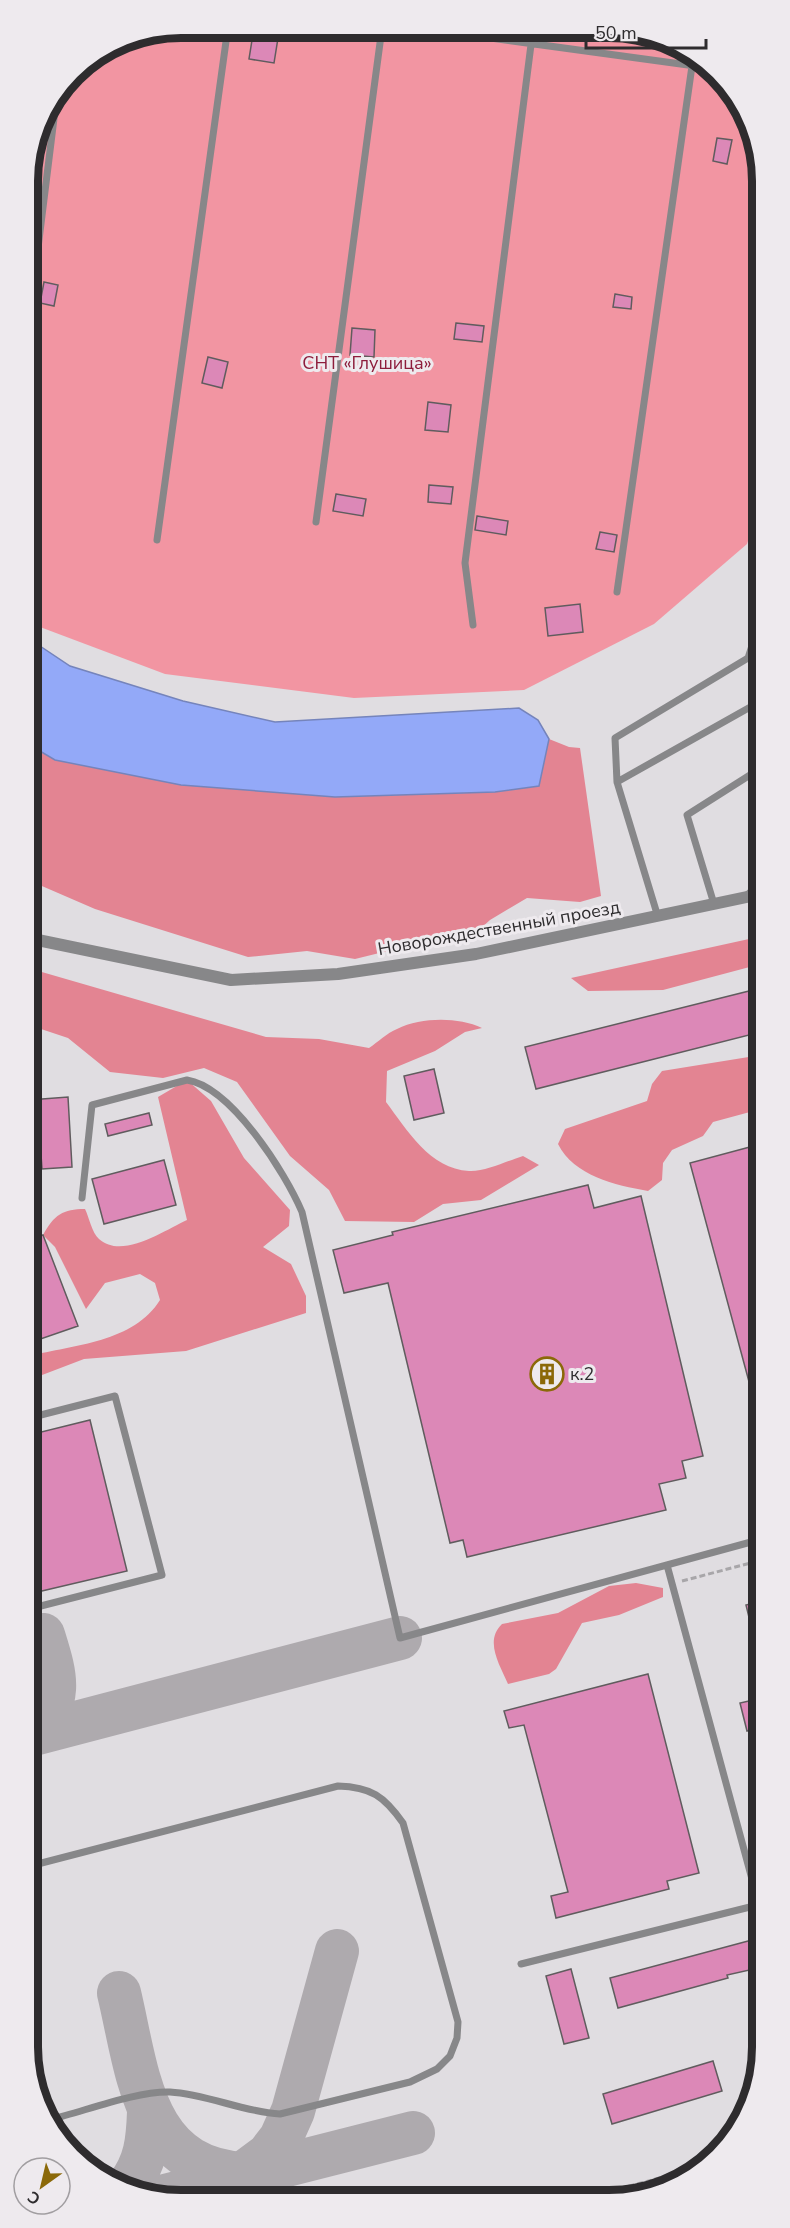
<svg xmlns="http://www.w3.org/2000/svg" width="790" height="2228" font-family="'Nunito Sans',sans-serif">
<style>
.green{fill:#f295a2}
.forest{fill:#e38492}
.water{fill:#93a9f8;stroke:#7584bb;stroke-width:1.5}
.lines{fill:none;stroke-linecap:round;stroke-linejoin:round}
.taxiway{stroke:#aeaaae;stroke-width:44}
.building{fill:#dc88b7;stroke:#605c5e;stroke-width:1.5}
.path{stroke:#a8a6a9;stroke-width:3;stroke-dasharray:6 3;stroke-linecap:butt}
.lane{stroke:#878789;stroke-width:7}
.street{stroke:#878789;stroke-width:12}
.labels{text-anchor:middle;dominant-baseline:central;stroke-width:6;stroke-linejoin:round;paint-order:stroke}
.park-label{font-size:18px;fill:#8d1c3b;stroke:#eeeaee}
.street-label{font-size:18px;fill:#2e2c2e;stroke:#eeeaee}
.poi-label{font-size:18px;fill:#2e2c2e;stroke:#eeeaee;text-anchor:start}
.rim{fill:none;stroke:#2e2c2e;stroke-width:8}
</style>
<rect width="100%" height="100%" fill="#e0dde1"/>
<!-- green -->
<path class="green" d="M 181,27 L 640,30 L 718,72 L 760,150 L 760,506 L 747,544 L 654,624 L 524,690 L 354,698 L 165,674 L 40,627 L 28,614 L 27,170 L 43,112 L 79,65 L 122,39 Z"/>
<!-- forest -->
<path class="forest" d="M 549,739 L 569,747 L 580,748 L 601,896 L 580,902 L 527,898 L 490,920 L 469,939 L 424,942 L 355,959 L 307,951 L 248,957 L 95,909 L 28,880 L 28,744 L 55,760 L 335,797 L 495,792 L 539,786 Z
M 761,931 L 761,964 L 663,990 L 588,991 L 571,978 L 749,939 Z
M 28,968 L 266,1037 L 319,1039 L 369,1048 C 378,1042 387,1033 397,1029 C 422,1017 458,1017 482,1028 L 465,1032 L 435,1051 L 387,1071 L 386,1102 C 407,1130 430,1169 469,1171 C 485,1172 507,1161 523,1156 L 539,1165 L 481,1200 L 443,1204 L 414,1222 L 345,1221 L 329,1190 L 290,1156 L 237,1082 L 204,1068 L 163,1078 L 110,1072 L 68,1038 L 32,1026 L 29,1022 Z
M 761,1055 L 761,1109 L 713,1122 L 703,1136 L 672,1150 L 663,1163 L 662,1180 L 648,1191 C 615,1185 574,1176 558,1144 L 565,1129 L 647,1101 L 652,1084 L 662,1071 Z
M 187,1080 L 211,1101 L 244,1158 L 290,1210 L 289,1226 L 263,1247 L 291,1264 L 306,1296 L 306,1313 L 186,1351 L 84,1359 L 29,1380 L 29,1356 C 74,1345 134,1342 160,1300 L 155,1283 L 140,1274 L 105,1283 L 86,1309 L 55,1247 L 43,1235 C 54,1215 63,1209 85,1209 C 89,1217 92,1233 99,1239 C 122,1260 165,1230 187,1220 L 158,1097 Z
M 636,1583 L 663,1588 L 663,1597 L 619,1615 L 582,1623 L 556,1669 L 549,1674 L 508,1684 C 500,1665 484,1641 502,1624 L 558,1613 L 609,1586 Z"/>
<!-- water -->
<path class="water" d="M 28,638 L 70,666 L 183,701 L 275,722 L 519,708 L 538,720 L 549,739 L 539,786 L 495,792 L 335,797 L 181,785 L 55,760 L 28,744 Z"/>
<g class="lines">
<!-- taxiway -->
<path class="taxiway" d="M 30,1735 L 400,1638
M 30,1735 C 64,1700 56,1677 43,1635
M 119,1993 C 138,2072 142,2169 245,2174
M 241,2175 L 268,2155 L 281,2138 L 293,2111 L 337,1951
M 128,2186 C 146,2163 148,2140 149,2112
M 157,2198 L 413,2133"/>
</g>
<!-- building -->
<path class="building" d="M 253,34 L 278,38 L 274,63 L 249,59 Z
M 717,138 L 732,140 L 727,164 L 713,161 Z
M 44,282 L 58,285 L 54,306 L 40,303 Z
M 615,294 L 632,297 L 631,309 L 613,307 Z
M 456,323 L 484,326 L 482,342 L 454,339 Z
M 352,328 L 375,330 L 374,357 L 350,355 Z
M 208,357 L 228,362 L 222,388 L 202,383 Z
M 428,402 L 451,405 L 448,432 L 425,430 Z
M 429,485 L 453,487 L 451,504 L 428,502 Z
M 336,494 L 366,499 L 363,516 L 333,511 Z
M 477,516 L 508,521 L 506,535 L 475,530 Z
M 600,532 L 617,535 L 614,552 L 596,549 Z
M 580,604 L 583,632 L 548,636 L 545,608 Z
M 761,988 L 761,1032 L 536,1089 L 525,1047 Z
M 434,1069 L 444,1113 L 414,1120 L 404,1076 Z
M 68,1097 L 72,1167 L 42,1169 L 40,1140 L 29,1143 L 29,1100 Z
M 149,1113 L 152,1125 L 108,1136 L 105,1124 Z
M 761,1144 L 762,1414 L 758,1415 L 690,1163 Z
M 164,1160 L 176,1205 L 104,1224 L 92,1179 Z
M 588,1185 L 594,1208 L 641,1196 L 703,1456 L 682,1461 L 686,1478 L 659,1484 L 666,1510 L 467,1557 L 463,1540 L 450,1543 L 388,1283 L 344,1293 L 333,1250 L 393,1235 L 392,1232 Z
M 43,1235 L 78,1326 L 29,1343 L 29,1239 Z
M 90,1420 L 127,1571 L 29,1594 L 29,1435 Z
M 762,1601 L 762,1649 L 757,1650 L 746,1605 Z
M 648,1674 L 699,1873 L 667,1881 L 669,1889 L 556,1918 L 551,1896 L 568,1892 L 524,1725 L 509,1728 L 504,1711 Z
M 762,1698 L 762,1727 L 747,1731 L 740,1703 Z
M 763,1937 L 763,1967 L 727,1975 L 728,1978 L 618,2008 L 610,1978 Z
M 571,1969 L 589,2038 L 564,2044 L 546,1976 Z
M 713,2061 L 722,2091 L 612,2124 L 603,2094 Z"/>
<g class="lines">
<!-- path -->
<path class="path" d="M 682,1581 L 762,1560
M 585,2198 L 704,2166"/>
<!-- lane -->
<path class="lane" d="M 425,29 L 710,68
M 28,329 L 57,94
M 316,522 L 382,28
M 157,540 L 228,27
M 617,592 L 693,59
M 473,625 L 465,563 L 533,29
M 748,658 L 761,652
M 617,782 L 615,738 L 748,658 L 761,618
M 746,896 L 761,882
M 714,904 L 687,815 L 761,768
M 658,917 L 617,782 L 761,701
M 82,1198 L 92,1105 L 187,1080 C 231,1087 285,1172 302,1212 L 400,1638 L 762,1539
M 29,1418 L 115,1396 L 162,1575 L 29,1609
M 667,1565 L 759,1905
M 30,1866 L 338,1786 C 371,1787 384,1796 403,1823 L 458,2022 L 457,2038 L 450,2056 L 437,2069 L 410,2082 L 280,2114 C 243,2112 207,2094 170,2092 C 137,2091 85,2111 52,2119
M 521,1964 L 762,1904"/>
<!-- street -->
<path class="street" d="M 28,938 L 231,980 L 338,974 L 476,954 L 761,894"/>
</g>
<!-- icons -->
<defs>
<symbol id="building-ring" viewBox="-11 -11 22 22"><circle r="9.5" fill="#eeeaee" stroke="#8b6909" stroke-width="1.5"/><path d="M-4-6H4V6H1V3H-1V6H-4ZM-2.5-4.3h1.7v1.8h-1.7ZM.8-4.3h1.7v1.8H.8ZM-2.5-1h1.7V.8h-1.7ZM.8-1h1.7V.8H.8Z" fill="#8b6909"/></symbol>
</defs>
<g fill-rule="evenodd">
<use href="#building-ring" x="528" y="1355" width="38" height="38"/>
</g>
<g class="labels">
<!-- park labels -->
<g class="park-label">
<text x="367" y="363">СНТ «Глушица»</text>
</g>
<!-- street labels -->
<g class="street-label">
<text transform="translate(499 928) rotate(-10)">Новорождественный проезд</text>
</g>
<!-- poi labels -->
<g class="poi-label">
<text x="570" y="1374">к.2</text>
</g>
</g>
<!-- crop -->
<path d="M0 0H790V2228H0ZM181 38H609A143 143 0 0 1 752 181V2047A143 143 0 0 1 609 2190H181A143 143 0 0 1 38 2047V181A143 143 0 0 1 181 38Z" fill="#eeeaee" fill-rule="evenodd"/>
<path class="rim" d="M181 38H609A143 143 0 0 1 752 181V2047A143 143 0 0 1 609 2190H181A143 143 0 0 1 38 2047V181A143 143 0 0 1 181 38Z"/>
<!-- north arrow -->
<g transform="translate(42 2186) rotate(214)"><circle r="28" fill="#eeeaee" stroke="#a19ea1" stroke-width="1.5"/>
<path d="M0-4.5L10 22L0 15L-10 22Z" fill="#8b6909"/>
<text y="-9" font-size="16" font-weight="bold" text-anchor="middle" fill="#2e2c2e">С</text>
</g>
<!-- scale -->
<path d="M586 39v9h120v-9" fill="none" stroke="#2e2c2e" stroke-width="3"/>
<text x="595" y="39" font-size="18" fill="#2e2c2e" stroke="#eeeaee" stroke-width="4.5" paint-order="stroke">50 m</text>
</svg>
